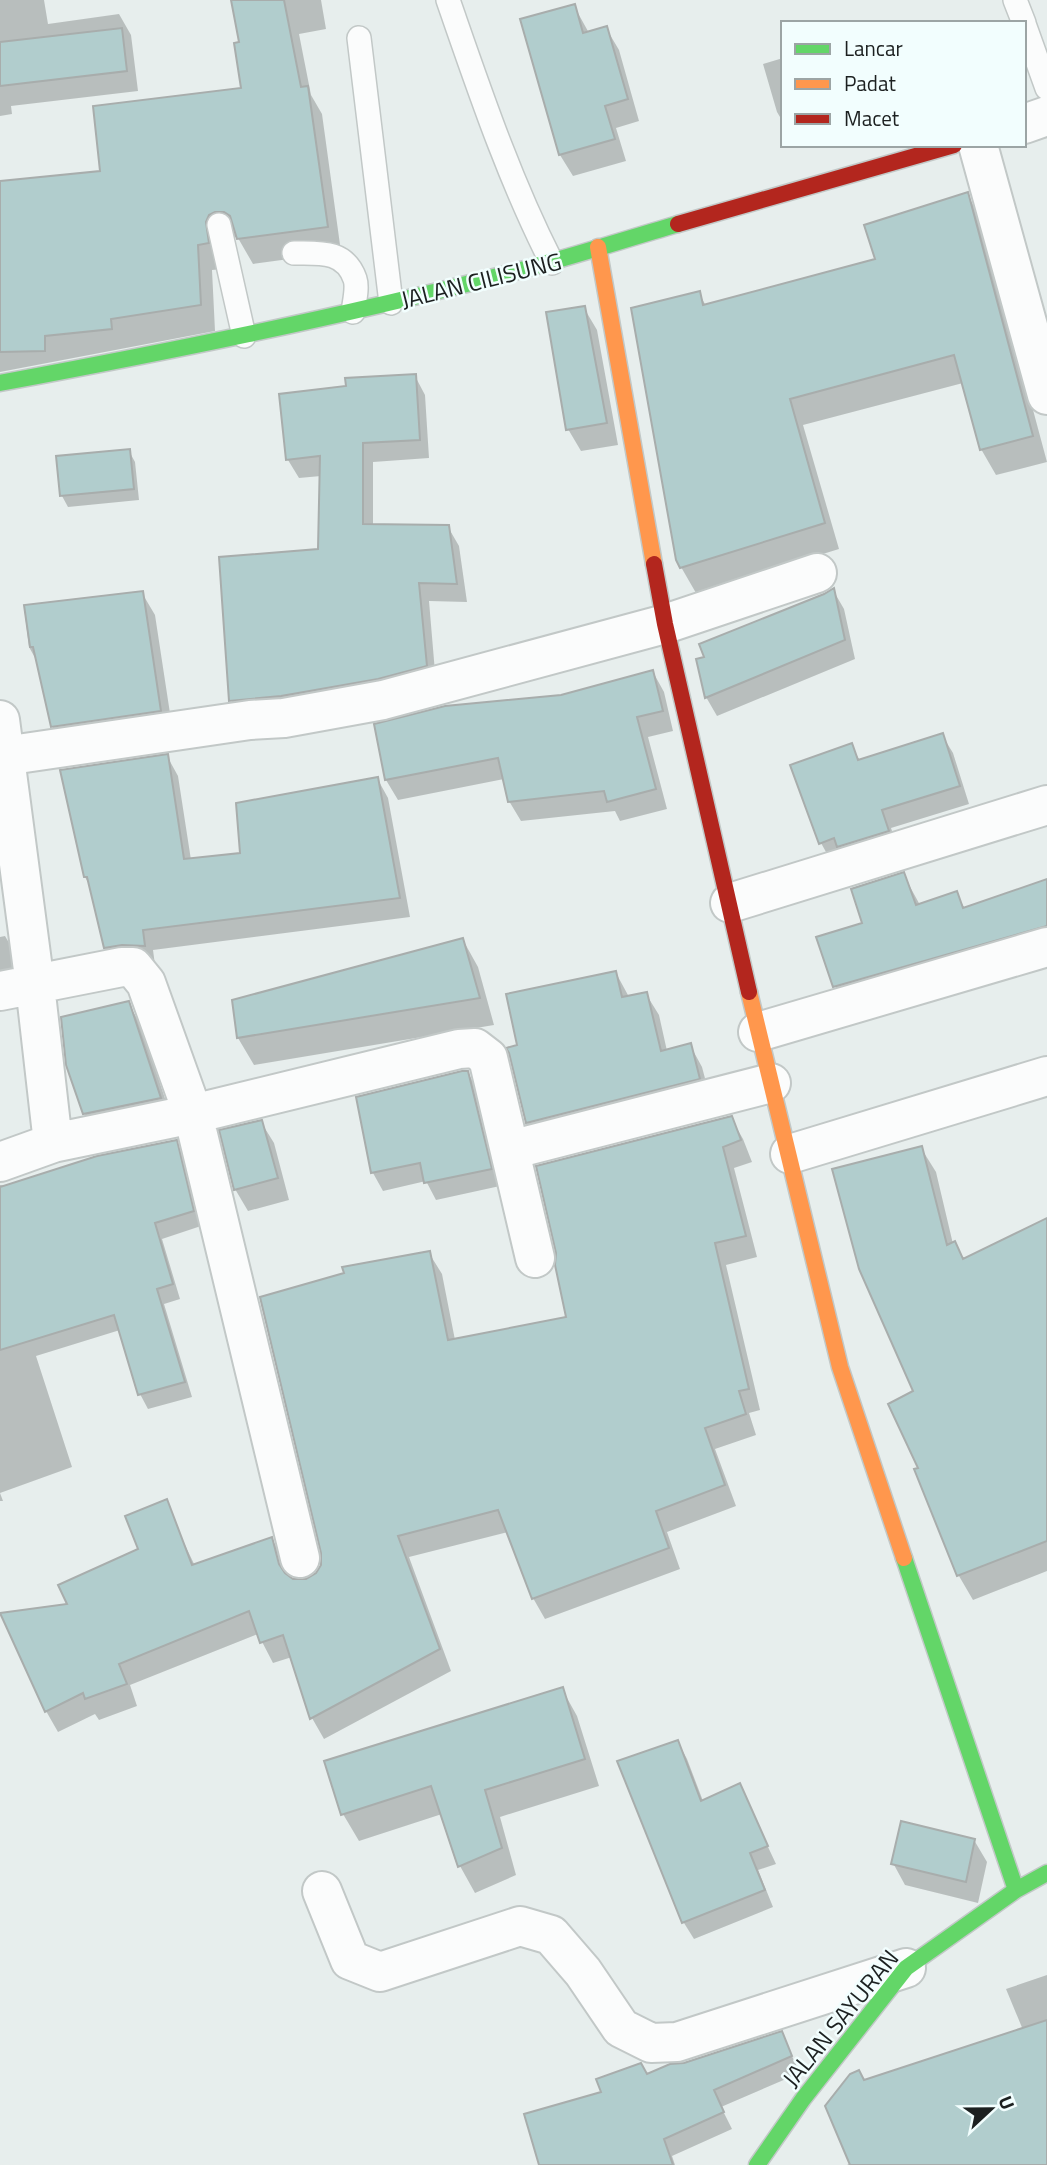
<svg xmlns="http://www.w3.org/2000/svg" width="1047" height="2165" font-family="'Titillium Web',sans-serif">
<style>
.shadow{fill:#0003}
.building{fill:#b1cdcd;stroke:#a8adac;stroke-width:2}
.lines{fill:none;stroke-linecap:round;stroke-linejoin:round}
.lane-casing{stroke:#c2c8c7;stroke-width:26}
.street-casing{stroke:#c2c8c7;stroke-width:42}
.fast-casing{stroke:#c2c8c7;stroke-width:19}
.slow-casing{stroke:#c2c8c7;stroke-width:19}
.jam-casing{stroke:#c2c8c7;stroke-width:19}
.lane{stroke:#fbfcfc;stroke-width:23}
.street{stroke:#fbfcfc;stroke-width:38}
.fast{stroke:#63d668;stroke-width:16}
.slow{stroke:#ff974d;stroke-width:16}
.jam{stroke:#b3261e;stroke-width:16}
.labels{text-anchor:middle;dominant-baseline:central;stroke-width:5;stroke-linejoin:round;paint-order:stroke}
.street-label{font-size:24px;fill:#1c2020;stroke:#f2fefe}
</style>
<rect width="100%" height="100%" fill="#e7eeed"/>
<!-- shadow -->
<path class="shadow" d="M 0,0 L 44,0 L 48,24 L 119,14 L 131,35 L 138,91 L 11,106 L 12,114 L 0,116 Z
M 233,0 L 321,0 L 326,29 L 299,34 L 311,95 L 322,114 L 341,252 L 253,264 L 238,238 L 232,236 L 222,269 L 212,270 L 215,331 L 0,372 L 0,195 L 198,167 L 243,90 L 241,44 Z
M 574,6 L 589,33 L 606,28 L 619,50 L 639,121 L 616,128 L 626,161 L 573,176 L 560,155 L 522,21 Z
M 783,58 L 783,122 L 777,112 L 763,64 Z
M 967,194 L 982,220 L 1047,462 L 996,475 L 981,449 L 963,383 L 803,425 L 839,549 L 696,593 L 681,567 L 699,293 L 706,306 L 878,261 Z
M 584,308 L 597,330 L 618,445 L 581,451 L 568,429 Z
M 415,376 L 425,395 L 429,458 L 373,462 L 373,526 L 448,527 L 459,546 L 467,602 L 429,601 L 436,684 L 242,719 L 231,700 L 320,551 L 321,476 L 299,478 L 288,460 L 347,388 Z
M 129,451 L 135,462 L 139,500 L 68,507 L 62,496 L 58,458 Z
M 833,590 L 844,609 L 855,659 L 717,716 L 706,697 Z
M 142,593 L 155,615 L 173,733 L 65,748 L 52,726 L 39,665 L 29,647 L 24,607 Z
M 653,672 L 664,692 L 673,731 L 648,737 L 667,809 L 620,821 L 615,811 L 521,821 L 509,801 L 504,779 L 398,800 L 386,780 L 562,696 Z
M 942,735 L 953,753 L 969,804 L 891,828 L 898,849 L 831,861 L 821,843 L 851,745 L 860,761 Z
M 167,756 L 178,776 L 191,860 L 241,855 L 377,778 L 388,798 L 410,917 L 153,950 L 155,965 L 117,967 L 106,948 L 91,888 L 85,877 Z
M 903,874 L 920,905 L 956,893 L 965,909 L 1047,881 L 1047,953 L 849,1011 L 835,986 L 864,924 Z
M 5,936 L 18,958 L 8,991 L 0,996 L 0,937 Z
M 463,940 L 478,967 L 494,1025 L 254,1065 L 238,1038 L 234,1002 Z
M 616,973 L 629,997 L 646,994 L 659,1015 L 667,1051 L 690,1045 L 702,1067 L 711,1101 L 540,1144 L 527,1123 L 511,1053 Z
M 128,1003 L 141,1025 L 172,1120 L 97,1136 L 85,1114 L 68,1065 Z
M 468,1073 L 478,1090 L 500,1186 L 436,1200 L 426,1181 L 383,1191 L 373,1173 L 358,1098 Z
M 731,1118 L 743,1139 L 752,1162 L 734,1168 L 757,1257 L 726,1265 L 760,1410 L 749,1413 L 756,1435 L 715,1449 L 736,1506 L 667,1532 L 680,1569 L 545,1619 L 533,1598 L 508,1532 L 409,1557 L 451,1671 L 324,1739 L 312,1718 L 292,1657 L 273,1663 L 258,1634 L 130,1685 L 137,1706 L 99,1720 L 95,1714 L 58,1732 L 46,1711 L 69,1605 L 140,1550 L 176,1526 L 195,1566 L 272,1539 L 284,1560 L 288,1578 L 293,1580 L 306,1581 L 317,1575 L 322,1565 L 429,1253 L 442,1274 L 455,1340 L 568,1319 Z
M 261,1122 L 274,1143 L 289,1200 L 248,1211 L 235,1189 Z
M 176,1142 L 184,1157 L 201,1226 L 162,1239 L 180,1299 L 164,1304 L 192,1397 L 148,1409 L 140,1394 L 120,1330 L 36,1356 L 72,1467 L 0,1493 L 3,1501 L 0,1501 L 0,1185 L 8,1186 Z
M 921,1148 L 936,1172 L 953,1244 L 964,1260 L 1047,1235 L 1047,1571 L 973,1600 L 959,1576 L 916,1470 L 920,1469 L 916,1392 Z
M 562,1689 L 577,1716 L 599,1786 L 500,1817 L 516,1875 L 475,1893 L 460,1866 L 442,1814 L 359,1841 L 343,1814 Z
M 678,1742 L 687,1759 L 703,1801 L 739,1785 L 776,1864 L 758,1870 L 773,1907 L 694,1939 L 684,1923 L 619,1763 Z
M 974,1840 L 987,1862 L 978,1903 L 905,1885 L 893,1863 Z
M 1047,1975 L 1047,2165 L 847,2165 L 851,2163 L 864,2082 L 1023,2030 L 1006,1989 Z
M 781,2033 L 800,2073 L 721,2107 L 732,2129 L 672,2156 L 675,2165 L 544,2165 L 604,2093 L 647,2076 Z"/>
<!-- building -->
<path class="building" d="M 231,0 L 284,0 L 301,87 L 308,86 L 328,227 L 237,239 L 230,216 L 224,212 L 215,212 L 209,215 L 206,222 L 209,243 L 198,245 L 201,305 L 111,319 L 112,329 L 45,336 L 45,351 L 0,352 L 0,181 L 100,171 L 93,106 L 241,88 L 234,43 L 239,42 Z
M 575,4 L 583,33 L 607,26 L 628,99 L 605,106 L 615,139 L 559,155 L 520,19 Z
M 122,28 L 127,71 L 0,86 L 0,42 Z
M 968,192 L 1033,436 L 980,450 L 954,355 L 790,399 L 825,523 L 680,568 L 676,560 L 631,308 L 700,291 L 703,305 L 875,259 L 864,225 Z
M 585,306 L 607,423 L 566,430 L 546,312 Z
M 416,374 L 420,440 L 363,443 L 363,524 L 449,525 L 457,584 L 419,583 L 427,666 L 378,679 L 281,696 L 229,701 L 219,557 L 318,549 L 320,456 L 286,460 L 279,394 L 346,386 L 345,378 Z
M 130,449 L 134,489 L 60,496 L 56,456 Z
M 834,588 L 845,640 L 705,698 L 696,659 L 704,657 L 699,644 L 824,594 Z
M 143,591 L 161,711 L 51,727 L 33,647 L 30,647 L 24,605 Z
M 653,670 L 663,711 L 637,717 L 656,789 L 607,802 L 604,791 L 508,802 L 498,758 L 385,780 L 374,724 L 445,706 L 561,695 Z
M 943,733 L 960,786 L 882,810 L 889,831 L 837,847 L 834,838 L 819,844 L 790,765 L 852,743 L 858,760 Z
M 168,754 L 184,859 L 240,853 L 236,803 L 378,777 L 400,898 L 143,930 L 145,946 L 122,945 L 104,948 L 87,877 L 84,877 L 60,770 Z
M 904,872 L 916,905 L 957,891 L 963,908 L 1047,879 L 1047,926 L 833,987 L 816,937 L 862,923 L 851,889 Z
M 463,938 L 480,998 L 237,1038 L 232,1000 Z
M 616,971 L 622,997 L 647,992 L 661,1051 L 691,1043 L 700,1079 L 526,1123 L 509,1053 L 506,1048 L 517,1045 L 506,994 Z
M 129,1001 L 161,1098 L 83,1114 L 66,1065 L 61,1017 Z
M 462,1071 L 468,1071 L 492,1169 L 424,1183 L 420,1163 L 371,1173 L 356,1097 Z
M 732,1116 L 741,1140 L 723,1147 L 746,1236 L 715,1243 L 749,1389 L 739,1391 L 746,1414 L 705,1428 L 725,1485 L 656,1511 L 669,1548 L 532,1599 L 498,1510 L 398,1536 L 440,1649 L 310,1719 L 283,1635 L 260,1643 L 249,1611 L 119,1664 L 127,1684 L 85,1699 L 83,1693 L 45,1712 L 0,1613 L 67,1604 L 58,1585 L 138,1549 L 125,1516 L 167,1499 L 192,1565 L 272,1537 L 279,1564 L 285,1573 L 293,1579 L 306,1579 L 316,1573 L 321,1565 L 321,1553 L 260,1297 L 344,1273 L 342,1267 L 430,1251 L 448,1340 L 566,1317 L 555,1265 L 556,1253 L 536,1166 Z
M 262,1120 L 278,1178 L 234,1190 L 219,1130 Z
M 177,1140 L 194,1211 L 155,1223 L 173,1284 L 157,1289 L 185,1382 L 138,1395 L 114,1315 L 0,1350 L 0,1187 L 97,1156 Z
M 922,1146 L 947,1245 L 955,1241 L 963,1259 L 1047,1218 L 1047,1541 L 957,1576 L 914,1469 L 918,1468 L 888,1404 L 913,1391 L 859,1269 L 832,1169 Z
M 563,1687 L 585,1759 L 485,1790 L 502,1848 L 458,1867 L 431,1786 L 341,1815 L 324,1761 Z
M 678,1740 L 701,1801 L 740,1783 L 768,1846 L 750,1853 L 765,1890 L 682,1923 L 617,1761 Z
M 901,1821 L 975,1839 L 966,1882 L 891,1864 Z
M 1047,2020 L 1047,2165 L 850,2165 L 825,2106 L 850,2074 L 859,2070 L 864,2080 Z
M 782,2031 L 792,2056 L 714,2090 L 724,2112 L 664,2139 L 673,2165 L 539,2165 L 524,2114 L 601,2092 L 596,2079 L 641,2063 L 647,2074 L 670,2064 L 684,2063 Z"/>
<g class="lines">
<defs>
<path id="lane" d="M 448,0 C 479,89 509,179 552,263
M 1015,0 L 1024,23
M 1024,24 L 1047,88
M 359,38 L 391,303
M 219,225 L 244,336
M 294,253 C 319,253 345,250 355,279 C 358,288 354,303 353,312"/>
<path id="street" d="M 1024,124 L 1047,116
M 978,145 L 1047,395
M 0,720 L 35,985 L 53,1143
M 4,756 L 250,720 L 284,718 L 383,700 L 665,624 L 817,573
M 730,903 L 1047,805
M 0,991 L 122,967 L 133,967 L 146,983 L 193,1114 L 300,1558
M 758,1032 L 1047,947
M 510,1150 L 771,1083
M 790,1154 L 1047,1076
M 0,1162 L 53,1143 L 193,1114 L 459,1049 L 475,1048 L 488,1058 L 535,1258
M 322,1891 L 350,1960 L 380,1972 L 520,1926 L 551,1935 L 583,1972 L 621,2028 L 651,2043 L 677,2042 L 906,1968"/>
<path id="fast" d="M 0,383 C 166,352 331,319 494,277 C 556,262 616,242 678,224
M 904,1558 L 1016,1890
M 757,2165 L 803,2099 L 906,1968 L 1016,1890 L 1047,1873"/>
<path id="slow" d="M 598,247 L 654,564
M 749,992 L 840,1367 L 904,1558"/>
<path id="jam" d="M 678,224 L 954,145
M 654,564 L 665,624 L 749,992"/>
</defs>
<!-- lane casing -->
<use href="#lane" class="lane-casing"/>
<!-- street casing -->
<use href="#street" class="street-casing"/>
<!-- fast casing -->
<use href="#fast" class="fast-casing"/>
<!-- slow casing -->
<use href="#slow" class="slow-casing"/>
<!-- jam casing -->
<use href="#jam" class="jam-casing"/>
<!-- lane -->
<use href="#lane" class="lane"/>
<!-- street -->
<use href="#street" class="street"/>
<!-- fast -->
<use href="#fast" class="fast"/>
<!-- slow -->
<use href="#slow" class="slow"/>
<!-- jam -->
<use href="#jam" class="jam"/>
</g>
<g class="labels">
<!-- street labels -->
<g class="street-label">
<text transform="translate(481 280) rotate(-14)">JALAN CILISUNG</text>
<text transform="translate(840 2018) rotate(-51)">JALAN SAYURAN</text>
</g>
</g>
<!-- legend -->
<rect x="781" y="21" width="245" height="126" fill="#f2fefe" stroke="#9ca5a5" stroke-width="2"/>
<rect x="795" y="44" width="35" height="10" fill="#63d668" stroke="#9ca5a5" stroke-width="2"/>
<text x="844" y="56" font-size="21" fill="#1c2020">Lancar</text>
<rect x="795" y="79" width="35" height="10" fill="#ff974d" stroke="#9ca5a5" stroke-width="2"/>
<text x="844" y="91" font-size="21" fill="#1c2020">Padat</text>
<rect x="795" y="114" width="35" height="10" fill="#b3261e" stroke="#9ca5a5" stroke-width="2"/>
<text x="844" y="126" font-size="21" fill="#1c2020">Macet</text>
<!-- north arrow -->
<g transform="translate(991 2109) rotate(68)" stroke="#f2fefe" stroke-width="5" paint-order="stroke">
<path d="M0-5L12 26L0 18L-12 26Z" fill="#1c2020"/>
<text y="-10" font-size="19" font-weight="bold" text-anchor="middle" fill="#1c2020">U</text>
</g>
</svg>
